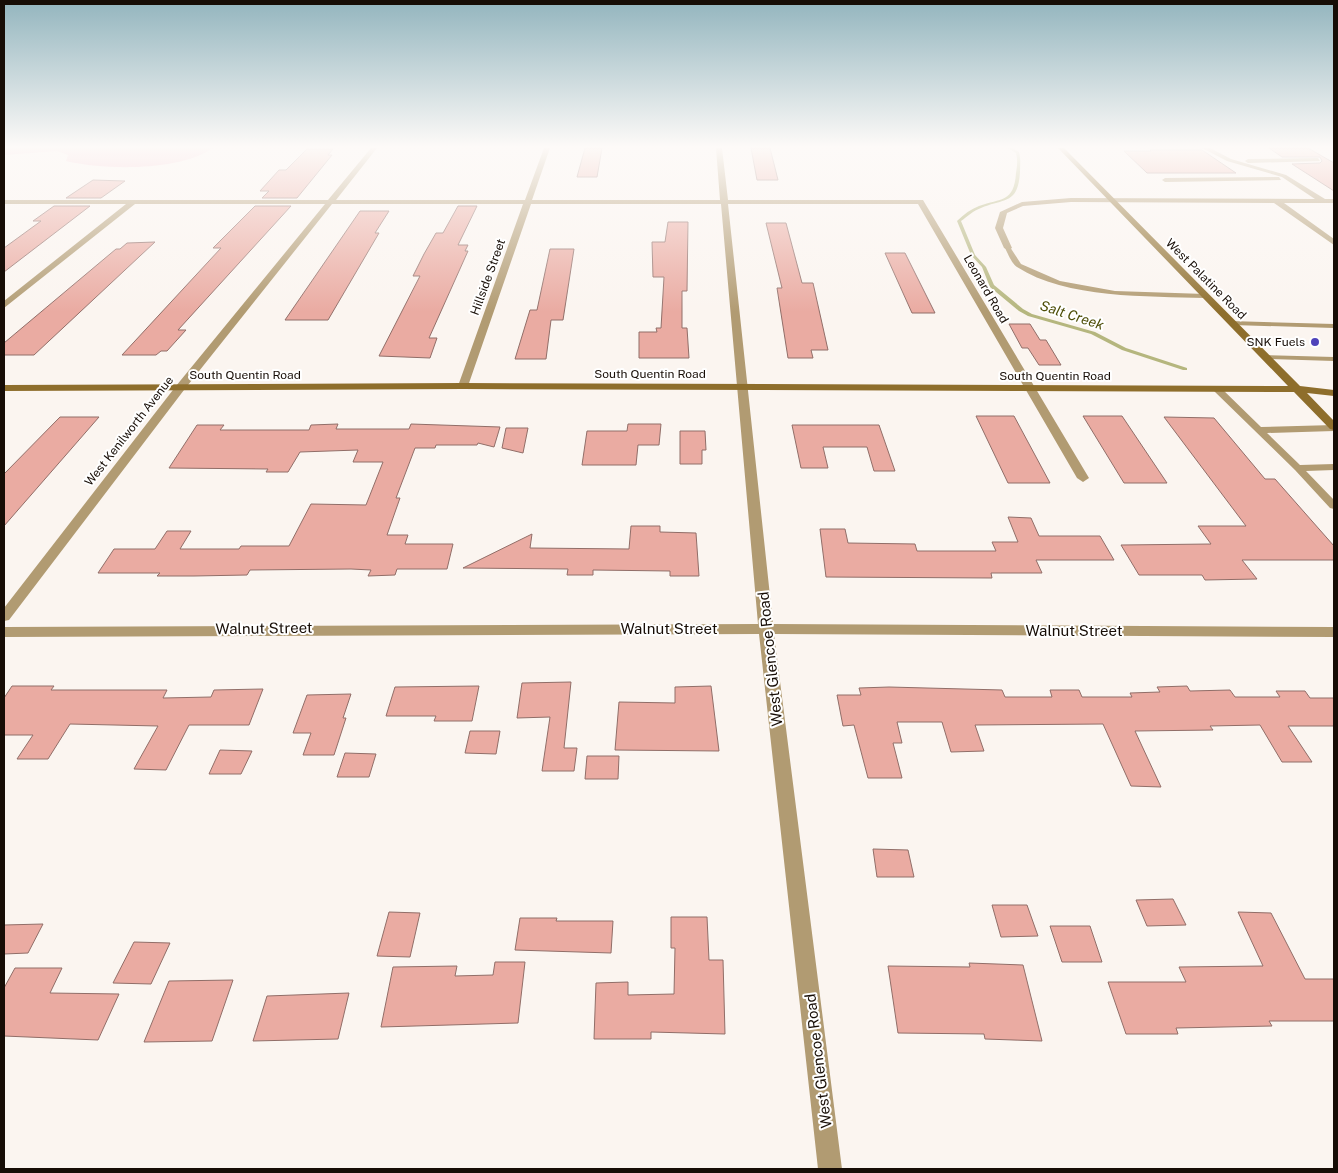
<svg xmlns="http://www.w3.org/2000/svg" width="1338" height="1173" font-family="'Public Sans',sans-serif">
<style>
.green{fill:#f4b7c7}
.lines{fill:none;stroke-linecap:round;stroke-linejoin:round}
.stream{fill:#b5b67e;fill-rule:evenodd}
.building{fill:#eaaba2;stroke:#916e68}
.service{fill:#b19b72;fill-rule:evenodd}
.minor{fill:#b19b72;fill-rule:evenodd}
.secondary{fill:#8e6e2c;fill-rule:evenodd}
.poi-dot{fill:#4f43ba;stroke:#fff;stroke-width:2}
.labels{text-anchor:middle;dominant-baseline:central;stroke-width:4;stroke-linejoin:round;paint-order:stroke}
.far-street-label{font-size:12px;fill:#170d06;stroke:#fff}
.far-poi-label{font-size:12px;fill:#170d06;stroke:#fff;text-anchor:end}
.far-water-label{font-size:14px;font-style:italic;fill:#4e4e08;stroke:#fff}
.street-label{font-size:15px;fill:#170d06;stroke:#fff}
</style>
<rect width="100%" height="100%" fill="#fbf5f0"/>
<!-- green -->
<path class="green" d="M 4,148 L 213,148 C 180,171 108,170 70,162 L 66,161 L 68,155 L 57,151 L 4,155 Z"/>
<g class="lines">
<!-- stream -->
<path class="stream" d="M 1008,148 L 1012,148 L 1019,152 C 1021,159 1020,165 1020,172 C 1018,205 1004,198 981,208 C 973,211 968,216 961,221 L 975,255 L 986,267 L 994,285 L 1023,309 L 1032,314 L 1095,332 L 1126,348 L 1187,368 L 1187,370 L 1183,370 L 1122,350 L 1091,334 L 1028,316 L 1019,311 L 990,287 L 982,267 L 971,255 L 957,221 C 964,214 971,209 979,206 C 1001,198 1014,203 1016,173 C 1017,167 1018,160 1016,153 Z"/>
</g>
<!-- building -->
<path class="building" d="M 585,148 L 602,148 L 597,177 L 577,177 Z
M 751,148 L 770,148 L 778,180 L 757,180 Z
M 1269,148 L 1308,148 L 1334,163 L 1334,191 L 1292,164 L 1320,163 L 1322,161 L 1320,157 L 1282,157 Z
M 307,149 L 333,149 L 328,155 L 332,155 L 297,198 L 262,198 L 269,191 L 260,191 L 279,170 L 286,170 Z
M 1150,150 L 1202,150 L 1236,173 L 1147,173 L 1124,151 L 1151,151 Z
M 93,180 L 125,181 L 101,198 L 66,198 Z
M 54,206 L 90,206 L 4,272 L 4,248 L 41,221 L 33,221 Z
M 255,206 L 291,206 L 178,330 L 186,330 L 167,351 L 161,351 L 156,355 L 122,355 L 221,248 L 213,248 Z
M 458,206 L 477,206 L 458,245 L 468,245 L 465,251 L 468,251 L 429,338 L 437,338 L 430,358 L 379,356 L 420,276 L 413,276 L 424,254 L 436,233 L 443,233 Z
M 360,211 L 389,211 L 375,233 L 379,233 L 328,320 L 285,320 Z
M 668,222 L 688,222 L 687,291 L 682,291 L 682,328 L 687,328 L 689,358 L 639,358 L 639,332 L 657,332 L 656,328 L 661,328 L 664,277 L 653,277 L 652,242 L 665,242 Z
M 766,223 L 786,223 L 802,283 L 813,283 L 828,350 L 811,350 L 813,358 L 788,358 L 777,288 L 782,288 Z
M 155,242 L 34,355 L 4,355 L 4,343 L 116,249 L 120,249 L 127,243 Z
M 550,249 L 574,249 L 563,320 L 551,320 L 546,359 L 515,359 L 530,310 L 537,310 Z
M 885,253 L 905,253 L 935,313 L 912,313 Z
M 1009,324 L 1030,324 L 1040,340 L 1046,340 L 1061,365 L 1039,365 L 1028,348 L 1022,348 Z
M 976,416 L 1014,416 L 1050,483 L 1008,483 Z
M 1083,416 L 1122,416 L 1167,483 L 1124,483 Z
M 60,417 L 99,417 L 4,526 L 4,474 Z
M 1164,417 L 1214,418 L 1265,479 L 1275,479 L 1334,546 L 1334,560 L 1242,560 L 1257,579 L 1205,580 L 1202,575 L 1139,575 L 1121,545 L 1211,544 L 1198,526 L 1246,526 Z
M 338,424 L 336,429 L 409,429 L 411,424 L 500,427 L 494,447 L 478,443 L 477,445 L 436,445 L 435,448 L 415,448 L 396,498 L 400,498 L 387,535 L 408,535 L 405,544 L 453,544 L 447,569 L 397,569 L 395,575 L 368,576 L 371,570 L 351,569 L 250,570 L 247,575 L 194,576 L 157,576 L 160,573 L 98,573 L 114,549 L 155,549 L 167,531 L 191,531 L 180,549 L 239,549 L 241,546 L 289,546 L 311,504 L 366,505 L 383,462 L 353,462 L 358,450 L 300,452 L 288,472 L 266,472 L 268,469 L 169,468 L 197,425 L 224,425 L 220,430 L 309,430 L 311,425 Z
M 628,424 L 661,424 L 659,445 L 638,445 L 636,465 L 582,465 L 587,431 L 627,431 Z
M 792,425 L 879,425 L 895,471 L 874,471 L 867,447 L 823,447 L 828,468 L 801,468 Z
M 506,428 L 528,428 L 523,453 L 502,448 Z
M 680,431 L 705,431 L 706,450 L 702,450 L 702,464 L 680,464 Z
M 1008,517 L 1031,518 L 1039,536 L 1100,536 L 1114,560 L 1036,560 L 1042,573 L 991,573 L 992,578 L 826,577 L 820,529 L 845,529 L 848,543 L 915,544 L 917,551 L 996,551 L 992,542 L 1018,542 Z
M 631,526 L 660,526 L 660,532 L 696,533 L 699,576 L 670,576 L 670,571 L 593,570 L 593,575 L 567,575 L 568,569 L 463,568 L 532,534 L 530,548 L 629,549 Z
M 571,682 L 564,748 L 577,748 L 574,771 L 542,771 L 550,717 L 517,718 L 522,683 Z
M 12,686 L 54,686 L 51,690 L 167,690 L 163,698 L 211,697 L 214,690 L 263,689 L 249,725 L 189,725 L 166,770 L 134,769 L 158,726 L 70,724 L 48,759 L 17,759 L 33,735 L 4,735 L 4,698 Z
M 479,686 L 472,721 L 434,721 L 436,716 L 386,716 L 395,687 Z
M 711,686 L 719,751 L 615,750 L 619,702 L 675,703 L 675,687 Z
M 1187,686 L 1190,691 L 1230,690 L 1235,697 L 1280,697 L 1276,691 L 1305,691 L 1310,698 L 1334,698 L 1334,726 L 1288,726 L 1312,762 L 1282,762 L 1260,725 L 1210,726 L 1213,730 L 1135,731 L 1161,787 L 1131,786 L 1103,724 L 975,725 L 984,751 L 951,752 L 942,722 L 897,722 L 902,743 L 893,743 L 902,778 L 868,778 L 854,725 L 843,726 L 837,695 L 861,695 L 859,688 L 889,687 L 1002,690 L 1005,697 L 1052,697 L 1050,690 L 1079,690 L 1082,697 L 1132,697 L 1130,693 L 1160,692 L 1157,687 Z
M 351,694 L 343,718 L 346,718 L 334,755 L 303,755 L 311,733 L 293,733 L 307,695 Z
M 470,731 L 500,731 L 496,754 L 465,753 Z
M 220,750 L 252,751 L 241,774 L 209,774 Z
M 345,753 L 376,754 L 369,777 L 337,777 Z
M 587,756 L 619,756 L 618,779 L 585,779 Z
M 873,849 L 908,850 L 914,877 L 877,877 Z
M 1173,899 L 1186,925 L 1147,926 L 1136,900 Z
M 992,905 L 1027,905 L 1038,936 L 1001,937 Z
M 389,912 L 420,913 L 410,957 L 377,956 Z
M 1238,912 L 1271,913 L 1305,979 L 1334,979 L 1334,1021 L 1269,1021 L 1272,1026 L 1176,1028 L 1178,1034 L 1126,1034 L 1108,982 L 1186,982 L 1179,967 L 1263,966 Z
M 671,917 L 707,917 L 709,960 L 723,960 L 725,1034 L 651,1032 L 651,1039 L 594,1039 L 596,983 L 628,982 L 628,995 L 674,994 L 675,948 L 671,948 Z
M 520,918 L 557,918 L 556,921 L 613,921 L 611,953 L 515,950 Z
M 43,924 L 28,953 L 4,954 L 4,925 Z
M 1050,926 L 1090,926 L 1102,962 L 1062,962 Z
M 134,942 L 170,943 L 151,984 L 113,983 Z
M 495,962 L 525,962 L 518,1023 L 381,1027 L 393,967 L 457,966 L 455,976 L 493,975 Z
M 969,963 L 1023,965 L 1042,1041 L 985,1039 L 984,1034 L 898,1033 L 888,966 L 970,967 Z
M 15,968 L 62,968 L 50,993 L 119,994 L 98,1040 L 4,1036 L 4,988 Z
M 233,980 L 212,1041 L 144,1042 L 169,981 Z
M 349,993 L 338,1039 L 253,1041 L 267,996 Z"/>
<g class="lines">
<!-- service -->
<path class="service" d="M 1006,247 L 1010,247 L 1021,264 L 1060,281 L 1115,291 L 1205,294 L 1209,296 L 1205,298 C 1148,296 1066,299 1017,267 C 1012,264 1008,254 1005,248 Z
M 1230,321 L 1334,324 L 1334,328 L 1233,325 L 1229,323 Z
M 1263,355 L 1334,357 L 1334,361 L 1266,359 L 1262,357 Z
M 1217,386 L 1220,387 L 1261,427 L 1334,425 L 1334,431 L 1267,433 L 1300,465 L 1334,464 L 1334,470 L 1306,471 L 1334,500 L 1334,509 L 1330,508 L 1295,470 L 1214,391 L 1213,389 Z"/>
<!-- minor -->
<path class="minor" d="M 371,148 L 377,148 L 336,200 L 525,200 L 544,148 L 550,148 L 532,200 L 720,200 L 716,148 L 722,148 L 728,200 L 923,200 L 1089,478 L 1083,482 L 1077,478 L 918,204 L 728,204 L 773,624 L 1334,627 L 1334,637 L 774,634 L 842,1169 L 818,1169 L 759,634 L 4,637 L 4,627 L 758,624 L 721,204 L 531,204 L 468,386 L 463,389 L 458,386 L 523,204 L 332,204 L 184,390 L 9,620 L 4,621 L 4,608 L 176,386 L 325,204 L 135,204 L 4,308 L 4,301 L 126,204 L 4,204 L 4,200 L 328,200 Z
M 1202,148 L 1210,148 L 1231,159 L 1286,175 L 1325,199 L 1334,199 L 1334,203 L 1284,203 L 1334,239 L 1334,245 L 1274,203 L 1071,202 L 1023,206 L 1007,213 L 1003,228 L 1012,248 L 1008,250 L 1004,248 L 995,228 L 1000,212 L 1022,202 L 1071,198 L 1315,199 L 1282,177 L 1227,161 Z
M 1318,158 L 1320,161 L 1248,163 L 1245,161 L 1248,159 Z
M 1279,177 L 1281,180 L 1165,182 L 1162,180 L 1165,178 Z"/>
<!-- secondary -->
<path class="secondary" d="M 1058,148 L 1064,148 L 1300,386 L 1334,390 L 1334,396 L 1307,393 L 1334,421 L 1334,430 L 1330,429 L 1294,392 L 463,389 L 4,391 L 4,385 L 463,383 L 1288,386 Z"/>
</g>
<!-- sky -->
<linearGradient id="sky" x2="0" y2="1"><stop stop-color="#93b5be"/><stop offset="0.47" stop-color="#fdfaf8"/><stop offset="1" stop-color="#fdfaf8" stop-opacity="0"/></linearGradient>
<rect width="1338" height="312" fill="url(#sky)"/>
<!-- markers -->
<circle class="poi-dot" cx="1315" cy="342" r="5"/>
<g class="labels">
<!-- far-street labels -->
<g class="far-street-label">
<text transform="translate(488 277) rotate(-70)">Hillside Street</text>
<text transform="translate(1206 279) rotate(45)">West Palatine Road</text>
<text transform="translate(986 289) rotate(60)">Leonard Road</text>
<text x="650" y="374">South Quentin Road</text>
<text x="245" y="375">South Quentin Road</text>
<text x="1055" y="376">South Quentin Road</text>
<text transform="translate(129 431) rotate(-52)">West Kenilworth Avenue</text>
</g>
<!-- far-poi labels -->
<g class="far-poi-label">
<text x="1305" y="342">SNK Fuels</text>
</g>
<!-- far-water labels -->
<g class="far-water-label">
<text transform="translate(1072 315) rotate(18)">Salt Creek</text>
</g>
<!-- street labels -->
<g class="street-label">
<text transform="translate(264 628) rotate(-1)">Walnut Street</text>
<text x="669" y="628">Walnut Street</text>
<text x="1074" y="630">Walnut Street</text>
<text transform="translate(770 659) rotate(-96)">West Glencoe Road</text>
<text transform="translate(818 1061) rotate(-97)">West Glencoe Road</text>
</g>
</g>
<!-- border -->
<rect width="1338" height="1173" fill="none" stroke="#170d06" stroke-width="10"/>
</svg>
